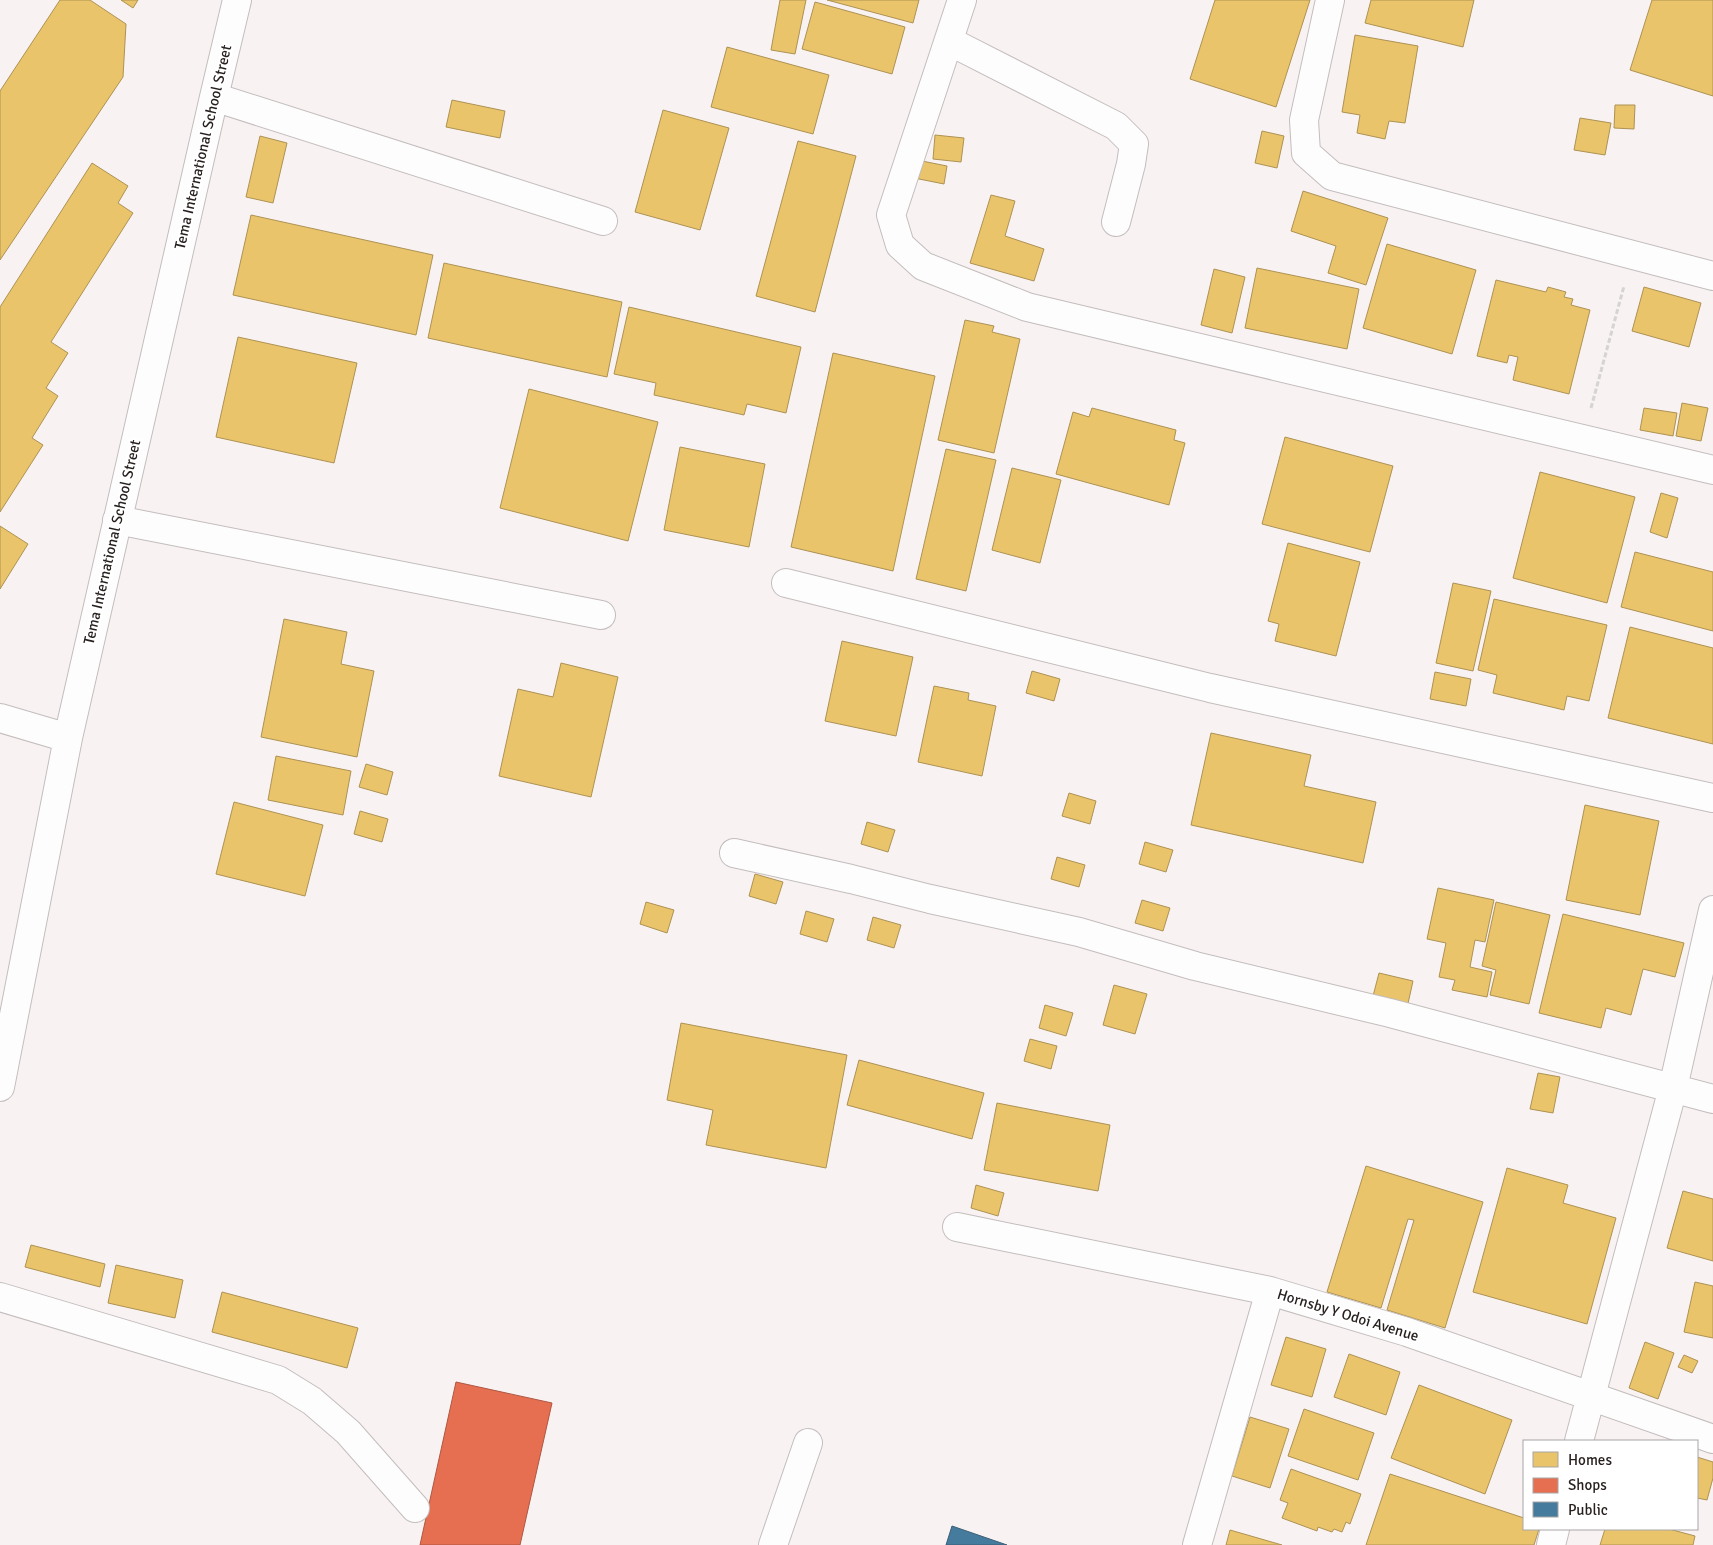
<svg xmlns="http://www.w3.org/2000/svg" width="1713" height="1545" font-family="Signika,sans-serif">
<style>
.homes{fill:#e9c46a;stroke:#ae9253}
.shops{fill:#e76f51;stroke:#ad5742}
.public{fill:#457b9d;stroke:#3c5f77}
.lines{fill:none;stroke-linecap:round;stroke-linejoin:round}
.minor-casing{stroke:#c4bdbd;stroke-width:30}
.path{stroke:#d5d3d3;stroke-width:3;stroke-dasharray:5 2.5;stroke-linecap:butt}
.minor{stroke:#fefdfd;stroke-width:28}
.labels{text-anchor:middle;dominant-baseline:central;stroke-width:5;stroke-linejoin:round;paint-order:stroke}
.street-label{font-size:15px;fill:#261f1e;stroke:#fff}
</style>
<rect width="100%" height="100%" fill="#f8f2f2"/>
<!-- homes -->
<path class="homes" d="M 60,0 L 90,0 L 126,24 L 123,77 L 0,260 L 0,91 Z
M 121,0 L 138,0 L 133,8 Z
M 780,0 L 806,0 L 795,54 L 771,50 Z
M 827,0 L 919,0 L 913,23 Z
M 1215,0 L 1310,0 L 1276,107 L 1190,79 Z
M 1371,0 L 1474,0 L 1463,47 L 1365,23 Z
M 1652,0 L 1713,0 L 1713,96 L 1630,70 Z
M 815,2 L 905,27 L 892,74 L 802,49 Z
M 1355,35 L 1418,46 L 1405,123 L 1389,121 L 1385,139 L 1357,133 L 1360,115 L 1342,112 Z
M 727,47 L 829,75 L 813,134 L 711,107 Z
M 452,100 L 505,111 L 500,138 L 446,127 Z
M 1615,105 L 1635,105 L 1634,129 L 1614,128 Z
M 663,110 L 729,128 L 700,230 L 635,212 Z
M 1580,118 L 1611,123 L 1605,155 L 1574,150 Z
M 1262,131 L 1284,136 L 1277,168 L 1255,163 Z
M 935,135 L 964,138 L 961,162 L 933,159 Z
M 260,136 L 287,143 L 273,203 L 246,197 Z
M 798,141 L 856,156 L 815,312 L 756,296 Z
M 917,160 L 947,166 L 944,184 L 914,178 Z
M 92,163 L 128,186 L 118,203 L 133,213 L 51,342 L 68,353 L 46,388 L 58,396 L 32,438 L 43,445 L 0,512 L 0,307 Z
M 1303,191 L 1388,218 L 1366,285 L 1328,273 L 1336,246 L 1291,231 Z
M 991,195 L 1015,201 L 1005,236 L 1044,249 L 1034,281 L 970,263 Z
M 251,215 L 433,255 L 416,335 L 233,295 Z
M 1387,244 L 1476,270 L 1452,354 L 1363,328 Z
M 444,263 L 622,302 L 607,377 L 428,338 Z
M 1257,268 L 1359,289 L 1347,349 L 1245,328 Z
M 1214,269 L 1245,277 L 1232,333 L 1201,325 Z
M 1496,280 L 1546,292 L 1548,287 L 1566,292 L 1564,297 L 1573,299 L 1571,305 L 1590,310 L 1569,394 L 1513,380 L 1518,357 L 1509,355 L 1507,363 L 1477,356 Z
M 1644,287 L 1701,303 L 1689,347 L 1632,331 Z
M 629,307 L 801,347 L 786,413 L 747,404 L 744,415 L 654,395 L 656,383 L 614,374 Z
M 965,320 L 994,326 L 992,332 L 1020,339 L 994,453 L 938,440 Z
M 238,337 L 357,363 L 334,463 L 216,437 Z
M 833,353 L 935,376 L 893,571 L 791,547 Z
M 529,389 L 658,422 L 628,541 L 500,508 Z
M 1682,403 L 1708,408 L 1701,441 L 1676,436 Z
M 1092,408 L 1176,430 L 1174,440 L 1185,443 L 1169,505 L 1056,474 L 1073,412 L 1089,417 Z
M 1644,408 L 1677,413 L 1673,436 L 1640,430 Z
M 1285,437 L 1393,466 L 1370,552 L 1262,524 Z
M 680,447 L 765,464 L 749,547 L 664,530 Z
M 946,449 L 996,460 L 966,591 L 916,579 Z
M 1012,468 L 1061,480 L 1040,563 L 992,550 Z
M 1540,472 L 1635,497 L 1607,603 L 1513,578 Z
M 1661,493 L 1678,498 L 1667,538 L 1650,532 Z
M 0,526 L 28,544 L 0,589 Z
M 1288,543 L 1360,562 L 1336,656 L 1275,641 L 1279,624 L 1268,621 Z
M 1635,552 L 1713,572 L 1713,631 L 1621,607 Z
M 1453,583 L 1491,591 L 1473,671 L 1436,663 Z
M 1494,599 L 1607,625 L 1589,701 L 1567,696 L 1564,710 L 1493,693 L 1497,675 L 1478,670 Z
M 284,619 L 347,632 L 341,664 L 374,671 L 357,757 L 261,737 Z
M 1630,627 L 1713,648 L 1713,744 L 1608,718 Z
M 842,641 L 913,657 L 896,736 L 825,721 Z
M 561,663 L 618,677 L 591,797 L 499,776 L 518,689 L 553,697 Z
M 1032,671 L 1060,679 L 1054,701 L 1026,693 Z
M 1435,672 L 1471,679 L 1466,706 L 1430,699 Z
M 934,686 L 969,693 L 968,700 L 996,706 L 982,776 L 918,762 Z
M 1211,733 L 1311,755 L 1304,786 L 1376,802 L 1363,863 L 1191,825 Z
M 276,756 L 351,771 L 343,815 L 268,800 Z
M 366,764 L 393,772 L 387,795 L 359,787 Z
M 1069,793 L 1096,801 L 1090,824 L 1062,816 Z
M 234,802 L 323,825 L 305,896 L 216,874 Z
M 1585,805 L 1659,821 L 1640,915 L 1566,900 Z
M 360,811 L 388,819 L 382,842 L 354,834 Z
M 867,822 L 895,830 L 888,852 L 861,844 Z
M 1145,842 L 1173,850 L 1166,872 L 1139,864 Z
M 1057,857 L 1085,865 L 1079,887 L 1051,879 Z
M 755,874 L 783,882 L 776,904 L 749,896 Z
M 1438,888 L 1494,900 L 1485,942 L 1475,940 L 1470,967 L 1492,972 L 1487,997 L 1452,990 L 1455,980 L 1439,977 L 1446,943 L 1427,939 Z
M 1142,900 L 1170,908 L 1163,931 L 1135,923 Z
M 646,902 L 674,910 L 667,933 L 640,924 Z
M 1496,902 L 1550,915 L 1529,1004 L 1490,995 L 1496,970 L 1482,966 Z
M 806,911 L 834,919 L 827,942 L 800,934 Z
M 1563,914 L 1684,943 L 1675,977 L 1643,969 L 1631,1015 L 1606,1008 L 1601,1028 L 1539,1013 Z
M 873,917 L 901,925 L 894,948 L 867,940 Z
M 1379,973 L 1413,981 L 1407,1008 L 1372,1000 Z
M 1114,985 L 1147,994 L 1135,1034 L 1103,1025 Z
M 1045,1005 L 1073,1013 L 1066,1036 L 1039,1028 Z
M 681,1023 L 847,1055 L 826,1168 L 706,1145 L 713,1110 L 667,1100 Z
M 1030,1039 L 1057,1046 L 1051,1069 L 1024,1061 Z
M 859,1060 L 984,1093 L 972,1139 L 847,1105 Z
M 1538,1073 L 1560,1077 L 1553,1113 L 1530,1109 Z
M 997,1103 L 1110,1125 L 1098,1191 L 984,1170 Z
M 1366,1166 L 1483,1202 L 1445,1328 L 1387,1310 L 1414,1220 L 1408,1219 L 1381,1308 L 1327,1292 Z
M 1507,1168 L 1568,1185 L 1563,1203 L 1616,1218 L 1587,1324 L 1473,1292 Z
M 976,1185 L 1004,1193 L 998,1216 L 971,1208 Z
M 1683,1191 L 1713,1199 L 1713,1261 L 1667,1248 Z
M 31,1245 L 105,1264 L 100,1287 L 25,1267 Z
M 116,1265 L 183,1280 L 175,1318 L 108,1303 Z
M 1695,1282 L 1713,1286 L 1713,1338 L 1684,1332 Z
M 222,1292 L 358,1328 L 347,1368 L 212,1332 Z
M 1286,1337 L 1326,1349 L 1312,1397 L 1271,1385 Z
M 1645,1342 L 1674,1353 L 1658,1399 L 1629,1388 Z
M 1349,1354 L 1400,1372 L 1386,1415 L 1334,1397 Z
M 1684,1355 L 1698,1361 L 1692,1373 L 1678,1367 Z
M 1419,1385 L 1512,1420 L 1485,1494 L 1391,1458 Z
M 1304,1409 L 1374,1433 L 1358,1480 L 1288,1456 Z
M 1250,1417 L 1289,1429 L 1270,1488 L 1232,1476 Z
M 1697,1457 L 1713,1462 L 1713,1478 L 1707,1500 L 1697,1498 Z
M 1291,1469 L 1361,1494 L 1350,1524 L 1346,1522 L 1342,1532 L 1334,1529 L 1332,1532 L 1318,1527 L 1317,1531 L 1282,1518 L 1288,1503 L 1280,1500 Z
M 1390,1474 L 1524,1518 L 1524,1529 L 1539,1529 L 1534,1545 L 1366,1545 Z
M 1605,1529 L 1669,1529 L 1695,1536 L 1693,1545 L 1600,1545 Z
M 1230,1530 L 1282,1545 L 1226,1545 Z"/>
<!-- shops -->
<path class="shops" d="M 456,1382 L 552,1403 L 520,1545 L 420,1545 Z"/>
<!-- public -->
<path class="public" d="M 952,1526 L 1007,1545 L 946,1545 Z"/>
<g class="lines">
<defs>
<path id="minor" d="M 962,0 L 891,215 L 900,245 L 923,266 L 1027,307 L 1713,470
M 1330,0 L 1304,120 L 1306,153 L 1332,176 L 1713,276
M 949,41 L 1116,126 L 1134,144 L 1131,164 L 1116,222
M 214,97 L 603,221
M 117,520 L 601,615
M 786,583 L 1210,688 L 1713,798
M 0,718 L 68,738
M 734,853 L 851,879 L 930,899 L 1079,932 L 1195,966 L 1390,1013 L 1713,1099
M 0,1087 L 68,738 L 214,97 L 237,0
M 957,1227 L 1270,1291
M 0,1297 L 278,1380 L 312,1401 L 348,1432 L 415,1508
M 1579,1441 L 1673,1088 L 1713,910
M 773,1545 L 808,1443
M 1197,1545 L 1270,1291 L 1407,1332 L 1713,1439
M 1551,1545 L 1555,1529"/>
</defs>
<!-- minor casing -->
<use href="#minor" class="minor-casing"/>
<!-- path -->
<path class="path" d="M 1591,408 L 1624,286"/>
<!-- minor -->
<use href="#minor" class="minor"/>
</g>
<g class="labels">
<!-- street labels -->
<g class="street-label">
<text transform="translate(203 147) rotate(-77)">Tema International School Street</text>
<text transform="translate(112 542) rotate(-77)">Tema International School Street</text>
<text transform="translate(1348 1315) rotate(17)">Hornsby Y Odoi Avenue</text>
</g>
</g>
<!-- legend -->
<rect x="1523" y="1440" width="175" height="90" fill="#ffffff" stroke="#a8a5a5"/>
<rect x="1533" y="1452" width="25" height="15" fill="#e9c46a" stroke="#a8a5a5"/>
<text x="1568" y="1465" font-size="15" fill="#261f1e">Homes</text>
<rect x="1533" y="1478" width="25" height="15" fill="#e76f51" stroke="#a8a5a5"/>
<text x="1568" y="1490" font-size="15" fill="#261f1e">Shops</text>
<rect x="1533" y="1502" width="25" height="15" fill="#457b9d" stroke="#a8a5a5"/>
<text x="1568" y="1515" font-size="15" fill="#261f1e">Public</text>
</svg>
